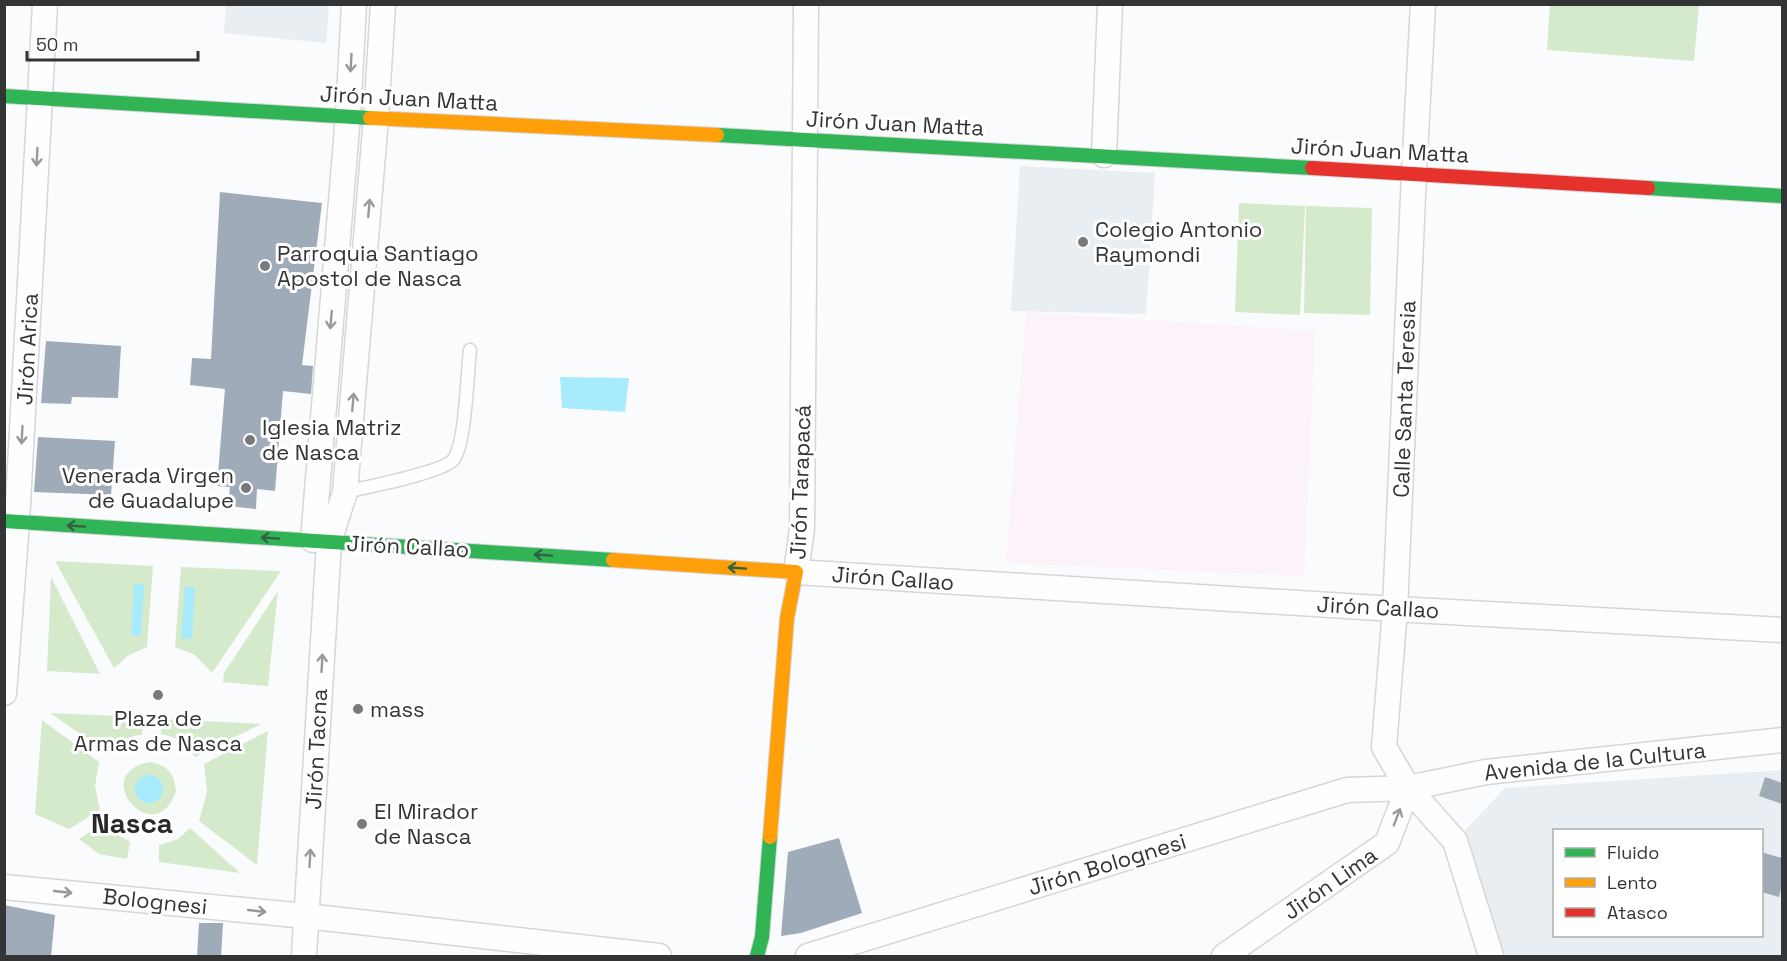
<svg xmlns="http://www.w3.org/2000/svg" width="1787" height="961" font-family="'Space Grotesk',sans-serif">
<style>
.built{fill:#e9eef3;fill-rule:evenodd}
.industrial{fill:#fcf2fa}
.green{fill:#d4eacb}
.water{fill:#a8ebfc}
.building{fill:#9fabb8}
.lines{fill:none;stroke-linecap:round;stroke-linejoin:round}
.lane-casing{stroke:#d5d6d7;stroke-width:15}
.street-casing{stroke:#d5d6d7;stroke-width:27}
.fast-casing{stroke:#d5d6d7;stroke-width:16}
.slow-casing{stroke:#d5d6d7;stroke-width:16}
.jam-casing{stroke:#d5d6d7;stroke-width:16}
.lane{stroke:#fefeff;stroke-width:12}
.street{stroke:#fefeff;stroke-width:24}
.fast{stroke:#30b455;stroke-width:14}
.slow{stroke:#ff9f0a;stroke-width:14}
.jam{stroke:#e5322d;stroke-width:14}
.oneway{stroke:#98999a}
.oneway2{stroke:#326140}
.poi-dot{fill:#797a7b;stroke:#fff;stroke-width:2}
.labels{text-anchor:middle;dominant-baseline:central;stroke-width:6;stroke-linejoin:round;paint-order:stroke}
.street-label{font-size:22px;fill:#333435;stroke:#fff}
.poi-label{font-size:22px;fill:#333435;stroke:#fff;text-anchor:start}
.district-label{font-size:28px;font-weight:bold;fill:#27292b;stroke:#fff}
</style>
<rect width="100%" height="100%" fill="#fafbfd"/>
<!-- built -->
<path class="built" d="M 226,5 L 329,5 L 326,43 L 224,33 Z
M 1020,166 L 1155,173 L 1146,314 L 1011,311 Z
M 1782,770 L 1782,956 L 1497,956 L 1455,841 L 1505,788 ZM 1554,830 L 1762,830 L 1762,936 L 1554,936 Z"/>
<!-- industrial -->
<path class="industrial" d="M 1026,312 L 1315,331 L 1304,576 L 1006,563 Z"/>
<!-- green -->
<path class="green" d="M 1550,5 L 1699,5 L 1694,61 L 1547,50 Z
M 1239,203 L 1305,206 L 1300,315 L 1235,312 Z
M 1306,206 L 1372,208 L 1370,315 L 1304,313 Z
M 55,561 L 153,566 L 147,647 L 129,655 L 114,668 Z
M 181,567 L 281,571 L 212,673 L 195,655 L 175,647 Z
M 51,577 L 100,674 L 47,671 Z
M 278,591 L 268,686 L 223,682 L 224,673 Z
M 50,713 L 143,717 L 142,735 C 127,736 118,742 109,754 Z
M 162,719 L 261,724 L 195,757 C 187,743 177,737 161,734 Z
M 42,720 L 99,762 L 95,786 L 100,810 L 69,829 L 35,814 Z
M 268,731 L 257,865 L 199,821 L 207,792 L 204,764 Z
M 149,762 C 167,764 175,774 176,791 C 156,852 87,775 149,762 Z
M 105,821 L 115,833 L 130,842 L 127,859 L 99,854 L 79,839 Z
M 190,828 L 240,873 L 159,862 L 159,845 L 178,839 Z"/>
<!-- water -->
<path class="water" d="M 560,377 L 629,378 L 625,412 L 562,408 Z
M 134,584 L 144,584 L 141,636 L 131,635 Z
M 185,586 L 195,587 L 192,639 L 181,638 Z
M135 789a14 14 0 1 1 28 0a14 14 0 1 1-28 0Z"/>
<!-- building -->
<path class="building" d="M 220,192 L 322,203 L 302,365 L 313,366 L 311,394 L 283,391 L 275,491 L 257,489 L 256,509 L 228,506 L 230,487 L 217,486 L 225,389 L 190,385 L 192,358 L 211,359 Z
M 46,341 L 121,346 L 118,398 L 72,397 L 71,404 L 41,403 Z
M 38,437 L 115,441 L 111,495 L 34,492 Z
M 1765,777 L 1782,783 L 1782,804 L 1759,796 Z
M 839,838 L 862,913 L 801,933 L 781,936 L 788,852 Z
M 1761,852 L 1782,858 L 1782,885 L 1779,897 L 1761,892 Z
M 4,905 L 55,915 L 51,957 L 4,957 Z
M 199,923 L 223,923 L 221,957 L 197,957 Z"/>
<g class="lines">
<defs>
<path id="lane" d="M 345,492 C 366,487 441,473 453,460 C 466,445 467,373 470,350"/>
<path id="street" d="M 806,4 L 802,529 L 796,572 L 1395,609 L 1782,630
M 1423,4 L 1414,173 L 1395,609 L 1384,747 L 1408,788 L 1455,841 L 1491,956
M 1104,155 L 1110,4
M 313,540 L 348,116 L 354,4
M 4,693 L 17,522 L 45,4
M 4,887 L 306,916 L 659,956
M 304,956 L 329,542 L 345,492 L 376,118 L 383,4
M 808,956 L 1347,790 L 1408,788 L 1486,772 L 1782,740
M 1224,956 L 1387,843 L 1408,788"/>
<path id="fast" d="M 4,96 L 370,118
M 717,135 L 1312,168
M 1648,188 L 1782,196
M 4,521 L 613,560
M 757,956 L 762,937 L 770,837"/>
<path id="slow" d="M 370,118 L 717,135
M 613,560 L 796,572 L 787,618 L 770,837"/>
<path id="jam" d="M 1312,168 L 1648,188"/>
</defs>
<!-- lane casing -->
<use href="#lane" class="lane-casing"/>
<!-- street casing -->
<use href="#street" class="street-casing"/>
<!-- fast casing -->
<use href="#fast" class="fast-casing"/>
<!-- slow casing -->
<use href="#slow" class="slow-casing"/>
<!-- jam casing -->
<use href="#jam" class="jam-casing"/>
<!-- lane -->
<use href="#lane" class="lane"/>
<!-- street -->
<use href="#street" class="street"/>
<!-- fast -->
<use href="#fast" class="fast"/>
<!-- slow -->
<use href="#slow" class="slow"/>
<!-- jam -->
<use href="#jam" class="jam"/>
</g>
<!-- one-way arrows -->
<defs><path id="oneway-shaft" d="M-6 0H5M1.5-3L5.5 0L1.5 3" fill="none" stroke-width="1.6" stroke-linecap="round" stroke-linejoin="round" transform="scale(1.5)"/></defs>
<g class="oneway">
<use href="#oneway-shaft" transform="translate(351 63) rotate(93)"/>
<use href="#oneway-shaft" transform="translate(37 157) rotate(93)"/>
<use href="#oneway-shaft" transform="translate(369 208) rotate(-85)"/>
<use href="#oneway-shaft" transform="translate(331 320) rotate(95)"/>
<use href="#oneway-shaft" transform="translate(353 402) rotate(-85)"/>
<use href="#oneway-shaft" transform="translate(22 435) rotate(93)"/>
<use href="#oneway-shaft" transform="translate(322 663) rotate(-87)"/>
<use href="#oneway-shaft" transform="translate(1397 817) rotate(-69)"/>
<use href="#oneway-shaft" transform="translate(310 858) rotate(-87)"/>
<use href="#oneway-shaft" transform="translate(63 892) rotate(6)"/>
<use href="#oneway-shaft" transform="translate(257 911) rotate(6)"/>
</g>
<g class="oneway2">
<use href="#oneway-shaft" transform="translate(76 526) rotate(-176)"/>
<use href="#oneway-shaft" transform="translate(270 538) rotate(-176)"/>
<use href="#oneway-shaft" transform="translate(543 555) rotate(-176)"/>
<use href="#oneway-shaft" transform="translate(737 568) rotate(-176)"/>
</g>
<!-- markers -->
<g class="poi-dot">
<circle cx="1083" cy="242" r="6"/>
<circle cx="265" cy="266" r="6"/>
<circle cx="250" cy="440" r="6"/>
<circle cx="246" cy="488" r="6"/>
<circle cx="158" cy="695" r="6"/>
<circle cx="358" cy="709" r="6"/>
<circle cx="362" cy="824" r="6"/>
</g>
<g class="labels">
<!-- street labels -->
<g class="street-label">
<text transform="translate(409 98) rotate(3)">Jirón Juan Matta</text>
<text transform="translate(895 123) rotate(3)">Jirón Juan Matta</text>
<text transform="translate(1380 150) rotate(3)">Jirón Juan Matta</text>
<text transform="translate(27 349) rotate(-87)">Jirón Arica</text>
<text transform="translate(1404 399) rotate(-88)">Calle Santa Teresia</text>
<text transform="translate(800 482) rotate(-88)">Jirón Tarapacá</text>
<text transform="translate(408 546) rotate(3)">Jirón Callao</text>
<text transform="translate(893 578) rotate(4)">Jirón Callao</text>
<text transform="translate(1378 607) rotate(3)">Jirón Callao</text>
<text transform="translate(316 749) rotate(-87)">Jirón Tacna</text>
<text transform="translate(1595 761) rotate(-6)">Avenida de la Cultura</text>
<text transform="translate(1107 864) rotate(-17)">Jirón Bolognesi</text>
<text transform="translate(1330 883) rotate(-35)">Jirón Lima</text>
<text transform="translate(155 901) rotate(6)">Bolognesi</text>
</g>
<!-- poi labels -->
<g class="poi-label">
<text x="1095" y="229">Colegio Antonio<tspan x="1095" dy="25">Raymondi</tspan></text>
<text x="277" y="253">Parroquia Santiago<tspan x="277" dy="25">Apostol de Nasca</tspan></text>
<text x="262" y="427">Iglesia Matriz<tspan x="262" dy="25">de Nasca</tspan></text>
<text x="234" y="475" text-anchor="end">Venerada Virgen<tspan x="234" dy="25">de Guadalupe</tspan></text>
<text x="370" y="709">mass</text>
<text x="158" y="718" text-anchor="middle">Plaza de<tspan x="158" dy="25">Armas de Nasca</tspan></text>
<text x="374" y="811">El Mirador<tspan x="374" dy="25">de Nasca</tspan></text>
</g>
<!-- district labels -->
<g class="district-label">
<text x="132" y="823">Nasca</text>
</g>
</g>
<!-- border -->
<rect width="1787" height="961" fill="none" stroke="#333435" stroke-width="12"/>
<!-- legend -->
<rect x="1553" y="829" width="210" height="108" fill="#ffffff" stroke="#adaeae" stroke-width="1.5"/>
<rect x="1565" y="848" width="30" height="9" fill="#30b455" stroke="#adaeae" stroke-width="1.5"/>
<text x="1607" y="859" font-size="18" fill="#333435">Fluido</text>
<rect x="1565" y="878" width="30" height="9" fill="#ff9f0a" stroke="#adaeae" stroke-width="1.5"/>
<text x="1607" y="889" font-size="18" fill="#333435">Lento</text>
<rect x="1565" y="908" width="30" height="9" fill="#e5322d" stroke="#adaeae" stroke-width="1.5"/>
<text x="1607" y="919" font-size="18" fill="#333435">Atasco</text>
<!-- scale -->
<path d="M27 51v9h171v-9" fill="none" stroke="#333435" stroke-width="3"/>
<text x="36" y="51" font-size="18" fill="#333435" stroke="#ffffff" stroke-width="4.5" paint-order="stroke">50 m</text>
</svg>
